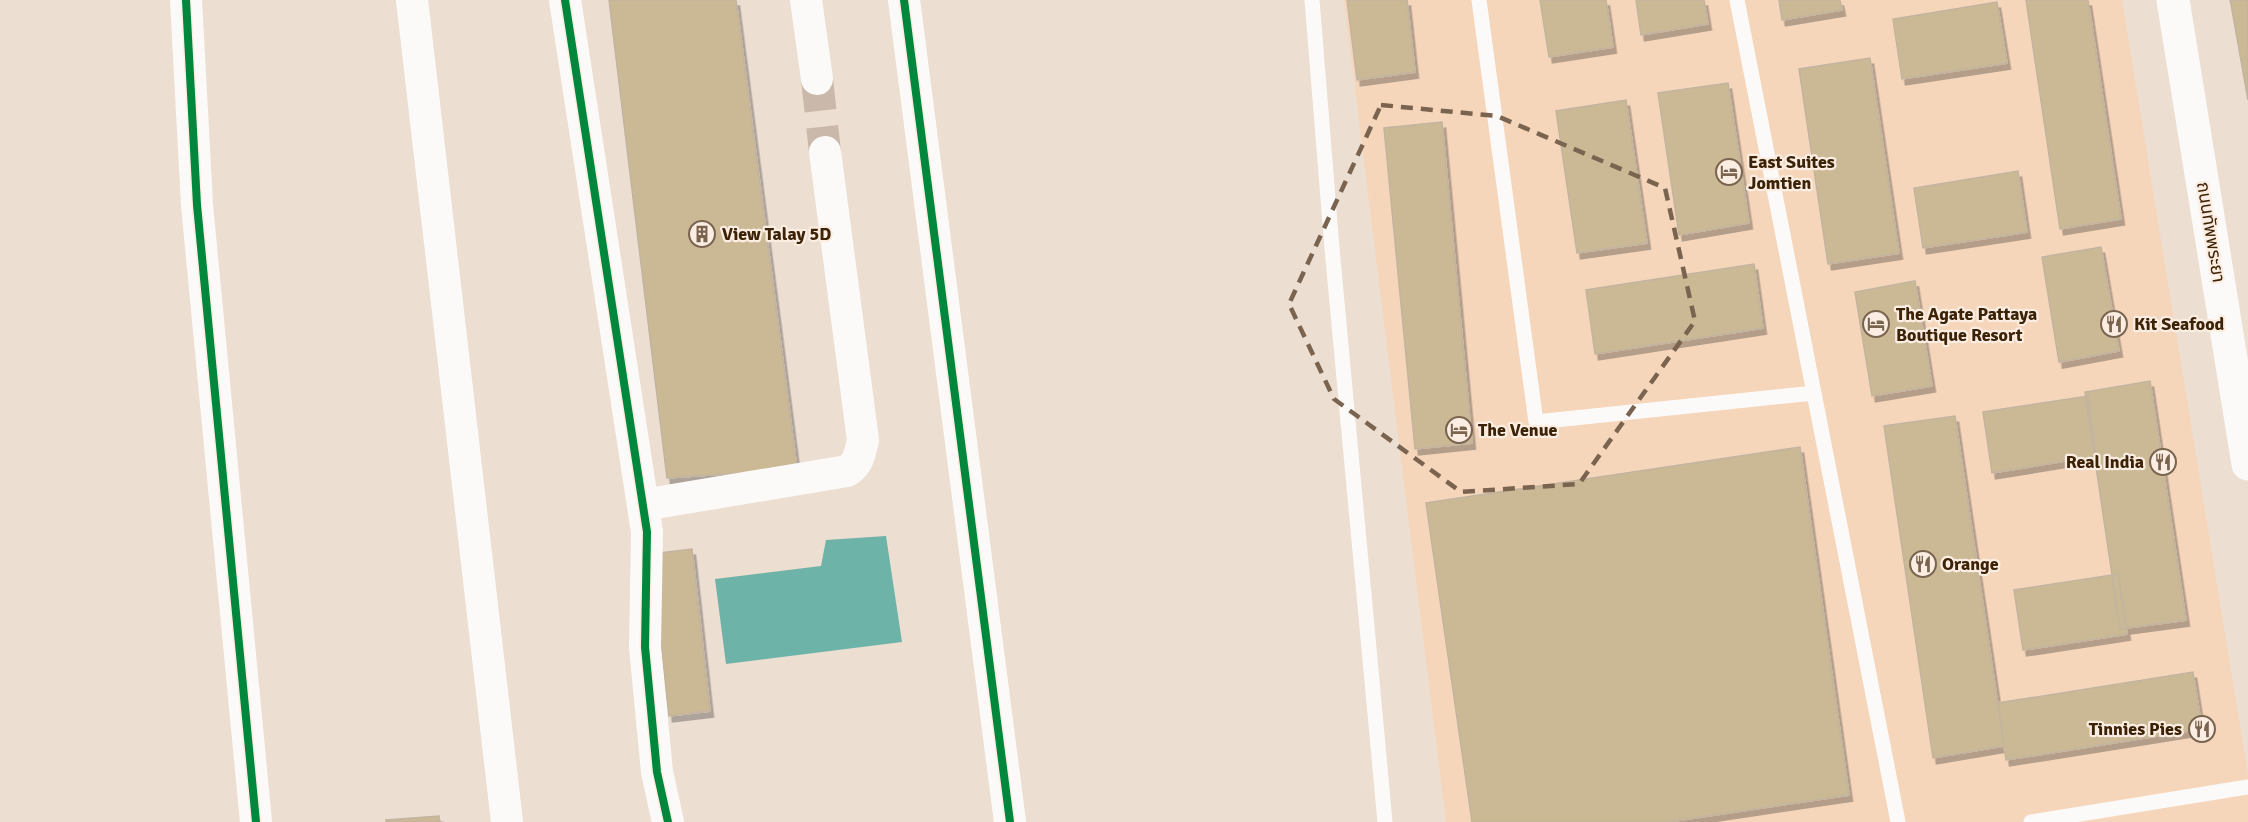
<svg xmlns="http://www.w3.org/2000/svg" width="2248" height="822" font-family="Signika,'Noto Sans Thai',sans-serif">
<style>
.built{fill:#f5d6bb}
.water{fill:#6eb3a7}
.building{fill:#cbb996;stroke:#c2b49f;stroke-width:1.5;filter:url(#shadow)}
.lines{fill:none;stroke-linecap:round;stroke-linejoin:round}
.minor-tunnel{stroke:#cab9aa;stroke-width:32;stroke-dasharray:32 16;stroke-linecap:butt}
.service{stroke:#fcfaf8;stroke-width:15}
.minor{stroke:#fcfaf8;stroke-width:32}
.tertiary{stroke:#fcfaf8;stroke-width:33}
.cycleway-casing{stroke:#fbede1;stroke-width:11}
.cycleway{stroke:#00873e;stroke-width:8}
.marked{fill:none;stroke:#7a644f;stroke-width:4.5;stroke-dasharray:12 8;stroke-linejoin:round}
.labels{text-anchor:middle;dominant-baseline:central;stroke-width:4.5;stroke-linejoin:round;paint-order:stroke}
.poi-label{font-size:18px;font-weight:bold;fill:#3c2308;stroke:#fbede1;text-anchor:start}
.street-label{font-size:18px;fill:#3c2308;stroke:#fbede1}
</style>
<defs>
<filter id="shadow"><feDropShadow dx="3.5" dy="6" stdDeviation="0" flood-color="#0004"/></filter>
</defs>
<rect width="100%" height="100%" fill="#edded2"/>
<!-- built -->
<path class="built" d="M 1344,0 L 2122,0 L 2248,775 L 2248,822 L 1446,822 Z"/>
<!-- water -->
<path class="water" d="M 886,536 L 902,642 L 726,664 L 715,579 L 821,566 L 826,540 Z"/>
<!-- building -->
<path class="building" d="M 609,0 L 736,0 L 797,469 L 667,478 Z
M 1347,0 L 1407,0 L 1415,72 L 1357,80 Z
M 1540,0 L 1606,0 L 1613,47 L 1549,57 Z
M 1636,0 L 1704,0 L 1708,24 L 1641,35 Z
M 1779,0 L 1840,0 L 1842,10 L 1782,20 Z
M 2026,0 L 2088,0 L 2121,219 L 2060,229 Z
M 2230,0 L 2248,0 L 2248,100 L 2231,4 Z
M 1997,2 L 2007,63 L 1902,79 L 1893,19 Z
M 1870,58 L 1899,253 L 1828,264 L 1799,69 Z
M 1728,83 L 1749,223 L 1679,235 L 1658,93 Z
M 1626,100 L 1647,243 L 1577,253 L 1556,111 Z
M 1442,122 L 1472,443 L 1415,449 L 1384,128 Z
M 2018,171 L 2027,232 L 1923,248 L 1914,188 Z
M 2101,247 L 2119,351 L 2059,362 L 2042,257 Z
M 1754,264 L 1763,328 L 1595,354 L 1586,290 Z
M 1915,281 L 1932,386 L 1872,396 L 1855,292 Z
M 2150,381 L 2186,620 L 2120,629 L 2085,392 Z
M 2088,396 L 2096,456 L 1992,473 L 1983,412 Z
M 1955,416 L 2004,746 L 1933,758 L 1884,426 Z
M 1800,447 L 1849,795 L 1668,822 L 1472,822 L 1426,503 Z
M 692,549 L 710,711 L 669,716 L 651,554 Z
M 2118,574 L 2127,634 L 2023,650 L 2014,590 Z
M 2193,672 L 2202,729 L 2006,760 L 1998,703 Z
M 439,816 L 440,822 L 386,822 L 386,820 Z"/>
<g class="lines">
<!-- minor-tunnel -->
<path class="minor-tunnel" d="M 817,79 L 825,152"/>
<!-- service -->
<path class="service" d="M 1312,0 L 1332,248 L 1385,822
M 1479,0 L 1536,422 L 1814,393
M 1737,0 L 1898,822
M 2031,822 L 2248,787"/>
<!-- minor -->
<path class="minor" d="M 186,0 L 197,205 L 256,822
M 412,0 L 507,822
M 565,0 L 647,532 L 645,647 L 657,772 L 668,822
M 806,0 L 817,79
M 904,0 L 1010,822
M 643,505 L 847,471 C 859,464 860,452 863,440 L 825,152"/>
<!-- tertiary -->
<path class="tertiary" d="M 2173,0 L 2248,464"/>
<defs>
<path id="cycleway" d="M 186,0 L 197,205 L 256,822
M 565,0 L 647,532 L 645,647 L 657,772 L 668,822
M 904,0 L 1010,822"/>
</defs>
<!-- cycleway casing -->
<use href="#cycleway" class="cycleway-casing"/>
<!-- cycleway -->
<use href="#cycleway" class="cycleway"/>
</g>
<!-- marked area -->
<path class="marked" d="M 1381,105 L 1497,116 L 1665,188 L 1695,321 L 1579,484 L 1461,492 L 1334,399 L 1289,304 Z"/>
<!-- icons -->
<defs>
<symbol id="hotel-ring" viewBox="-11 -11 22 22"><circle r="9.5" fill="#fbede1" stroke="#7a644f" stroke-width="1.5"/><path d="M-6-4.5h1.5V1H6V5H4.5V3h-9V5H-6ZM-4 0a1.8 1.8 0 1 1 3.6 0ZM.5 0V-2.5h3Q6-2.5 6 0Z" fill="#7a644f"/></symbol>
<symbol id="building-ring" viewBox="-11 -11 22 22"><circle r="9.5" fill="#fbede1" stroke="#7a644f" stroke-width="1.5"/><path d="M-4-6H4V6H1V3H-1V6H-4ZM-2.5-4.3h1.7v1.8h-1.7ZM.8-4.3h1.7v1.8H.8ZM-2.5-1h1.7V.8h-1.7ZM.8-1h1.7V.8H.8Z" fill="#7a644f"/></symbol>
<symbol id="restaurant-ring" viewBox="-11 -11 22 22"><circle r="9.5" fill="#fbede1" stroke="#7a644f" stroke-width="1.5"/><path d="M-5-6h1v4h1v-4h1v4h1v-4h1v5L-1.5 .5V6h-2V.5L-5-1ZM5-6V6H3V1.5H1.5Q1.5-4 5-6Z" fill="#7a644f"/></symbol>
</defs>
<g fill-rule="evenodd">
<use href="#hotel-ring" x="1714" y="157" width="30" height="30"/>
<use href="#building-ring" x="687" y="219" width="30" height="30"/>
<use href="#hotel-ring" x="1861" y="309" width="30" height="30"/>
<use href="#restaurant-ring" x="2099" y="309" width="30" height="30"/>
<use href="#hotel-ring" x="1444" y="415" width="30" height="30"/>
<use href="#restaurant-ring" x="2148" y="447" width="30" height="30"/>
<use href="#restaurant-ring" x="1908" y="549" width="30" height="30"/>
<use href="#restaurant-ring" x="2187" y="714" width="30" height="30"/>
</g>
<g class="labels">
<!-- poi labels -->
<g class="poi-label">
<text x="1748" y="162">East Suites<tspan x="1748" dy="21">Jomtien</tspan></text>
<text x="722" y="234">View Talay 5D</text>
<text x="1896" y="314">The Agate Pattaya<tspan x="1896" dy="21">Boutique Resort</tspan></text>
<text x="2134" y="324">Kit Seafood</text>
<text x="1478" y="430">The Venue</text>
<text x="2144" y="462" text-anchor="end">Real India</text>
<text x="1942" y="564">Orange</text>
<text x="2182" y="729" text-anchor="end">Tinnies Pies</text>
</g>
<!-- street labels -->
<g class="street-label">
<text transform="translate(2211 232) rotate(81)">ถนนทัพพระยา</text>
</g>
</g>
</svg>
